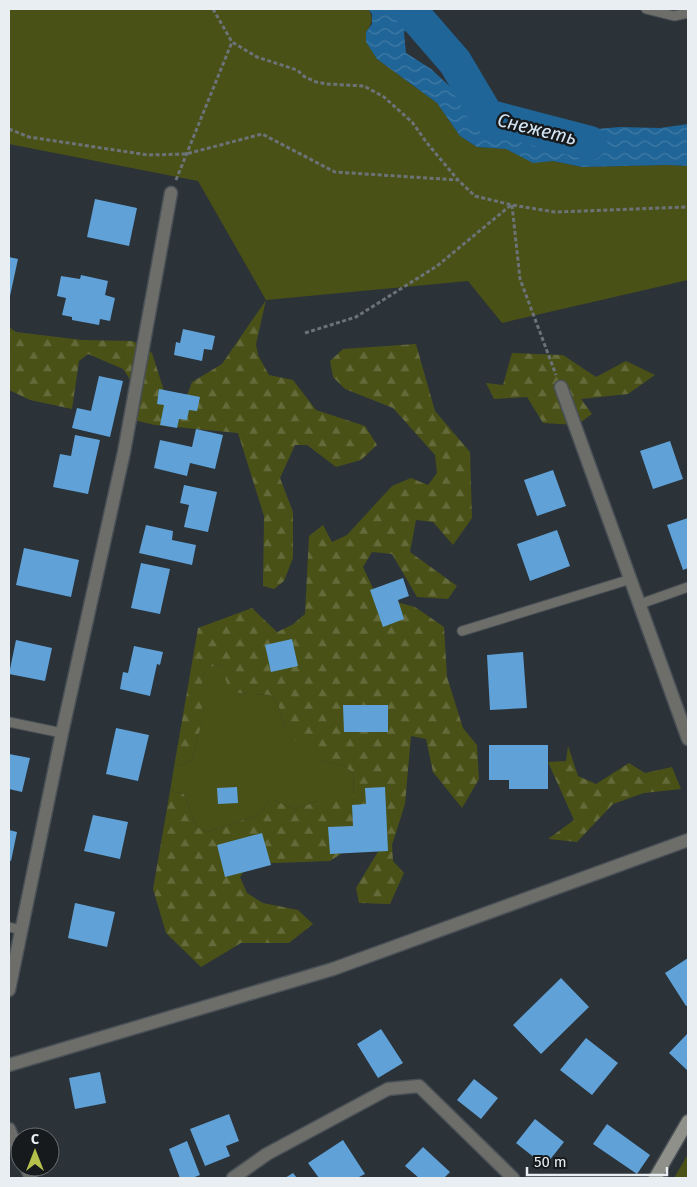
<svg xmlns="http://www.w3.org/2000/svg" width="697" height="1187" font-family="'Fira Sans',sans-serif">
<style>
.green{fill:#4a5117}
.forest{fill:url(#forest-firs)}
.water{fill:url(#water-waves)}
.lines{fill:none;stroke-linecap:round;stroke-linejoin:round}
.river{stroke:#206597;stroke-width:34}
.building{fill:#60a2d8}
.lane-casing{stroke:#495056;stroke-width:11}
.street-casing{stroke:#495056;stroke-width:15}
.secondary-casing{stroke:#495056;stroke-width:15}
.path{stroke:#6c7378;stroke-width:3;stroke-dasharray:4 2.5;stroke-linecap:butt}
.lane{stroke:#6d6e6a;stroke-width:9}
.street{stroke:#6d6e6a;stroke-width:12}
.secondary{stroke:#8f9089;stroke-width:12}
.labels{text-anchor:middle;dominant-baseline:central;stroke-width:5;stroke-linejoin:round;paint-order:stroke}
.water-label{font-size:19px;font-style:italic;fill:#d4e4f3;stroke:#171a1c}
</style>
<defs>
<pattern id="forest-firs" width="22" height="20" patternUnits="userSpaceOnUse" patternTransform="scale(1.25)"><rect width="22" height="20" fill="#4a5117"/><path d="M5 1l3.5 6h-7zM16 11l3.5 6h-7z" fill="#646a39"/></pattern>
<pattern id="water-waves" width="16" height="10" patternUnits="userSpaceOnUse" patternTransform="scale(1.25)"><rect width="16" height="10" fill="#206597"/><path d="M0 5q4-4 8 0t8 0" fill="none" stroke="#407ba6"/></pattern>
</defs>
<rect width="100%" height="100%" fill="#2b3238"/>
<!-- green -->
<path class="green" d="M 9,9 L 368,9 C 374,18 372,24 366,32 L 377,59 L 437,103 L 460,136 L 477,147 L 506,149 L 533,162 L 553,161 L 582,167 L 667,165 L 688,166 L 688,280 L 502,323 L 468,281 L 266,300 L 198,181 L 9,144 Z
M 221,665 L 238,693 L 270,695 L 278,703 L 284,727 L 323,761 L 344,766 L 353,773 L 354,797 L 343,801 L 318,801 L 295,809 L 271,799 L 255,816 L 208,832 L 197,827 L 184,794 L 170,791 L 174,767 L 191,761 L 202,723 L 202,676 L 210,667 Z
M 688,1154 L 688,1178 L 674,1178 Z"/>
<!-- forest -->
<path class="forest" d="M 266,300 L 256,344 L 258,355 L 269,375 L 293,380 L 316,410 L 365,426 L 377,445 L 361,460 L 336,467 L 307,445 L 295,445 L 280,478 L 293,512 L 293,558 L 284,581 L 274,589 L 263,586 L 264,516 L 238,433 L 155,425 L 134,420 L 135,387 L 123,369 L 88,354 L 79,361 L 72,409 L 30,400 L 9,390 L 9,327 L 16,332 L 82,340 L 133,341 L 152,353 L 166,397 L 180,415 L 192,382 L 222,364 Z
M 416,344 L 435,411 L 470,452 L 472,518 L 453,545 L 433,522 L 416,520 L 410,552 L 457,586 L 448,599 L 417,597 L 392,554 L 372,552 L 363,567 L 377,597 L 415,607 L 444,627 L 447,677 L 463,728 L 477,745 L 479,779 L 462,808 L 433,772 L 426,739 L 411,736 L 405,804 L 392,845 L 393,861 L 404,873 L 390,904 L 359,903 L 356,888 L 382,845 L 359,842 L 330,861 L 249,864 L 240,877 L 247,893 L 263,903 L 298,910 L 313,924 L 289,943 L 241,943 L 201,967 L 166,933 L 153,889 L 170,791 L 184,794 L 197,827 L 208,832 L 255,816 L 271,799 L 295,809 L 318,801 L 343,801 L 354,796 L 353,773 L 344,766 L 323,761 L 294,739 L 284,727 L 278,703 L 270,695 L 238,693 L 228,687 L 221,665 L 210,667 L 202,676 L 202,723 L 191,761 L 174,767 L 198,628 L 252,608 L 277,632 L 292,625 L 305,614 L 309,536 L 323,525 L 332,542 L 347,535 L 392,486 L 411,478 L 428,485 L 437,473 L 435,455 L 393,408 L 345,389 L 333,377 L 330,361 L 343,349 Z
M 512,353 L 563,355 L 596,377 L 626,361 L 655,375 L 628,394 L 581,399 L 592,414 L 577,425 L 543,423 L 527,397 L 494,399 L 486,383 L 503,385 Z
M 568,746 L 578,776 L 596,784 L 629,763 L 645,773 L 672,767 L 681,789 L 644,793 L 613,804 L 577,842 L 548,839 L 574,820 L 548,762 L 566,761 Z"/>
<!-- water -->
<path class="water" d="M 368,9 L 414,9 L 404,33 L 406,53 L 431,69 L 469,104 L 503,120 L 531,130 L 561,132 L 620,127 L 660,128 L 688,124 L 688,166 L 667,165 L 582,167 L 553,161 L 533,163 L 506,149 L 477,147 L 460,136 L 437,103 L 377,59 L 366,42 L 366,32 L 372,24 L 372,14 Z"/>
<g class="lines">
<!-- river -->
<path class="river" d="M 409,9 L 455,62 L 487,116 L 590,143"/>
</g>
<!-- building -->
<path class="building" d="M 95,199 L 137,208 L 129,246 L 87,237 Z
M 9,257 L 18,259 L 10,296 L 9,296 Z
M 81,275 L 108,281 L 105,295 L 115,298 L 110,321 L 100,319 L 99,325 L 72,320 L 72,317 L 62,315 L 66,298 L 57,296 L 61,276 L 80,279 Z
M 183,329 L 215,336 L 212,350 L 204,349 L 202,361 L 174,355 L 176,342 L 180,343 Z
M 99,376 L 123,381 L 110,437 L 72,428 L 77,408 L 91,411 Z
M 159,389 L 200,397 L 197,411 L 189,410 L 187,420 L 179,419 L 177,428 L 160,425 L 164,405 L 157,404 Z
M 196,429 L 223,435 L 215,469 L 190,463 L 187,476 L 154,468 L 160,440 L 192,447 Z
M 75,435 L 100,440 L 88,494 L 53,487 L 60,454 L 71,456 Z
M 670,441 L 683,479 L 653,489 L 640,451 Z
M 553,470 L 566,506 L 537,516 L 524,480 Z
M 184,485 L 217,492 L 208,532 L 184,527 L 189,505 L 180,503 Z
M 688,518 L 688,568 L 683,570 L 667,525 Z
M 146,525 L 173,531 L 172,540 L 196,545 L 192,565 L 139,553 Z
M 557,530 L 570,566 L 530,581 L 517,544 Z
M 24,548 L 79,560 L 71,597 L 16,585 Z
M 141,563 L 170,569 L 160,614 L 131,608 Z
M 403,578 L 409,596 L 398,600 L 404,619 L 383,627 L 370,590 Z
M 292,639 L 298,666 L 271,672 L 265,645 Z
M 16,640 L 52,648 L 45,681 L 9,674 Z
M 134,646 L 163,652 L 160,665 L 157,664 L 150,696 L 120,689 L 123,672 L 128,673 Z
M 523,652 L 527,708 L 490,710 L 487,655 Z
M 343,705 L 388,705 L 388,732 L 344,732 Z
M 116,728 L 149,735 L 138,781 L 106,774 Z
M 489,745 L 548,745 L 548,789 L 509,789 L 509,780 L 489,780 Z
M 9,754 L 30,758 L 22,792 L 9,789 Z
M 237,787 L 238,803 L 218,804 L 217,788 Z
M 385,787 L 388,851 L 330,854 L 328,827 L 353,826 L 352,805 L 366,804 L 365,788 Z
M 93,815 L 128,822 L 120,859 L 84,851 Z
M 9,830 L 17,832 L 11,861 L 9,860 Z
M 262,833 L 271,865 L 225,877 L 217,845 Z
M 75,903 L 115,912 L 107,947 L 68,938 Z
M 688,958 L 688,1005 L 686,1006 L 665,973 Z
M 561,978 L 589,1007 L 541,1054 L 513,1025 Z
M 381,1029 L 403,1063 L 378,1078 L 357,1044 Z
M 687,1034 L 688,1035 L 688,1071 L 669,1053 Z
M 586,1038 L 618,1063 L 592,1095 L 560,1070 Z
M 100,1072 L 106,1103 L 75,1109 L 69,1078 Z
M 474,1079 L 498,1098 L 481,1119 L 457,1100 Z
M 229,1114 L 239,1141 L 226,1146 L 230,1156 L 205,1166 L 190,1129 Z
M 535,1119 L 564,1142 L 545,1166 L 516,1143 Z
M 607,1124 L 650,1155 L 637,1174 L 593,1144 Z
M 343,1140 L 365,1174 L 357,1178 L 319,1178 L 308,1163 Z
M 187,1141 L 200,1175 L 192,1178 L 180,1178 L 169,1149 Z
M 423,1147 L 450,1172 L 444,1178 L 419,1178 L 405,1166 Z
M 293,1173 L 297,1178 L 285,1178 Z"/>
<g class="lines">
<defs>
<path id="lane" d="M 646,9 L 674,16 L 688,13
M 640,604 L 688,587
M 462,631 L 631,579
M 9,722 L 62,733
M 9,927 L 21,930"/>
<path id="street" d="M 561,387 L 688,739
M 9,990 L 62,733 L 124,452 L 171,193
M 9,1065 L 333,969 L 688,840
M 9,1129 L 20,1155
M 26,1167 L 31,1178
M 233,1178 L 267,1154 L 388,1089 L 419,1086 L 513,1178"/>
<path id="secondary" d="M 655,1178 L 688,1121"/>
</defs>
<!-- lane casing -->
<use href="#lane" class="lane-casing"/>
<!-- street casing -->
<use href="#street" class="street-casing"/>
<!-- secondary casing -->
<use href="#secondary" class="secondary-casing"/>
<!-- path -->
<path class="path" d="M 213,9 L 232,42 L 257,57 L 297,70 L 305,77 L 316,82 L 327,84 L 364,86 L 384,97 L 412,122 L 427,143 L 458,180 L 475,196 L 512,205 L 555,212 L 688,207
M 9,129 L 29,137 L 148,155 L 186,154 L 262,134 L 335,172 L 458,180
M 176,180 L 232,42
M 512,205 L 520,279 L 556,375
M 305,333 L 356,317 L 437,266 L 511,205"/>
<!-- lane -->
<use href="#lane" class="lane"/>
<!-- street -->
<use href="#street" class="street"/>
<!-- secondary -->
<use href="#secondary" class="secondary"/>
</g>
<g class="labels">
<!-- water labels -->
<g class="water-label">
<text transform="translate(537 129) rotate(14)">Снежеть</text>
</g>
</g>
<!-- border -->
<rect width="697" height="1187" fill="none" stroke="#e9eef2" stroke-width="20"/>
<!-- north arrow -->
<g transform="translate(35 1152)"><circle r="24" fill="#171a1c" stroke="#6b6f72"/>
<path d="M0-4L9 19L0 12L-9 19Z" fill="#b4c24b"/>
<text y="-8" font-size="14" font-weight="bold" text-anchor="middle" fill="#e9eef2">С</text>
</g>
<!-- scale -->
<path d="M527 1167v8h140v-8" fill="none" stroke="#e9eef2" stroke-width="2.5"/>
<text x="534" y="1167" font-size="15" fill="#e9eef2" stroke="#171a1c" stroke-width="4" paint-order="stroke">50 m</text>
</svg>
